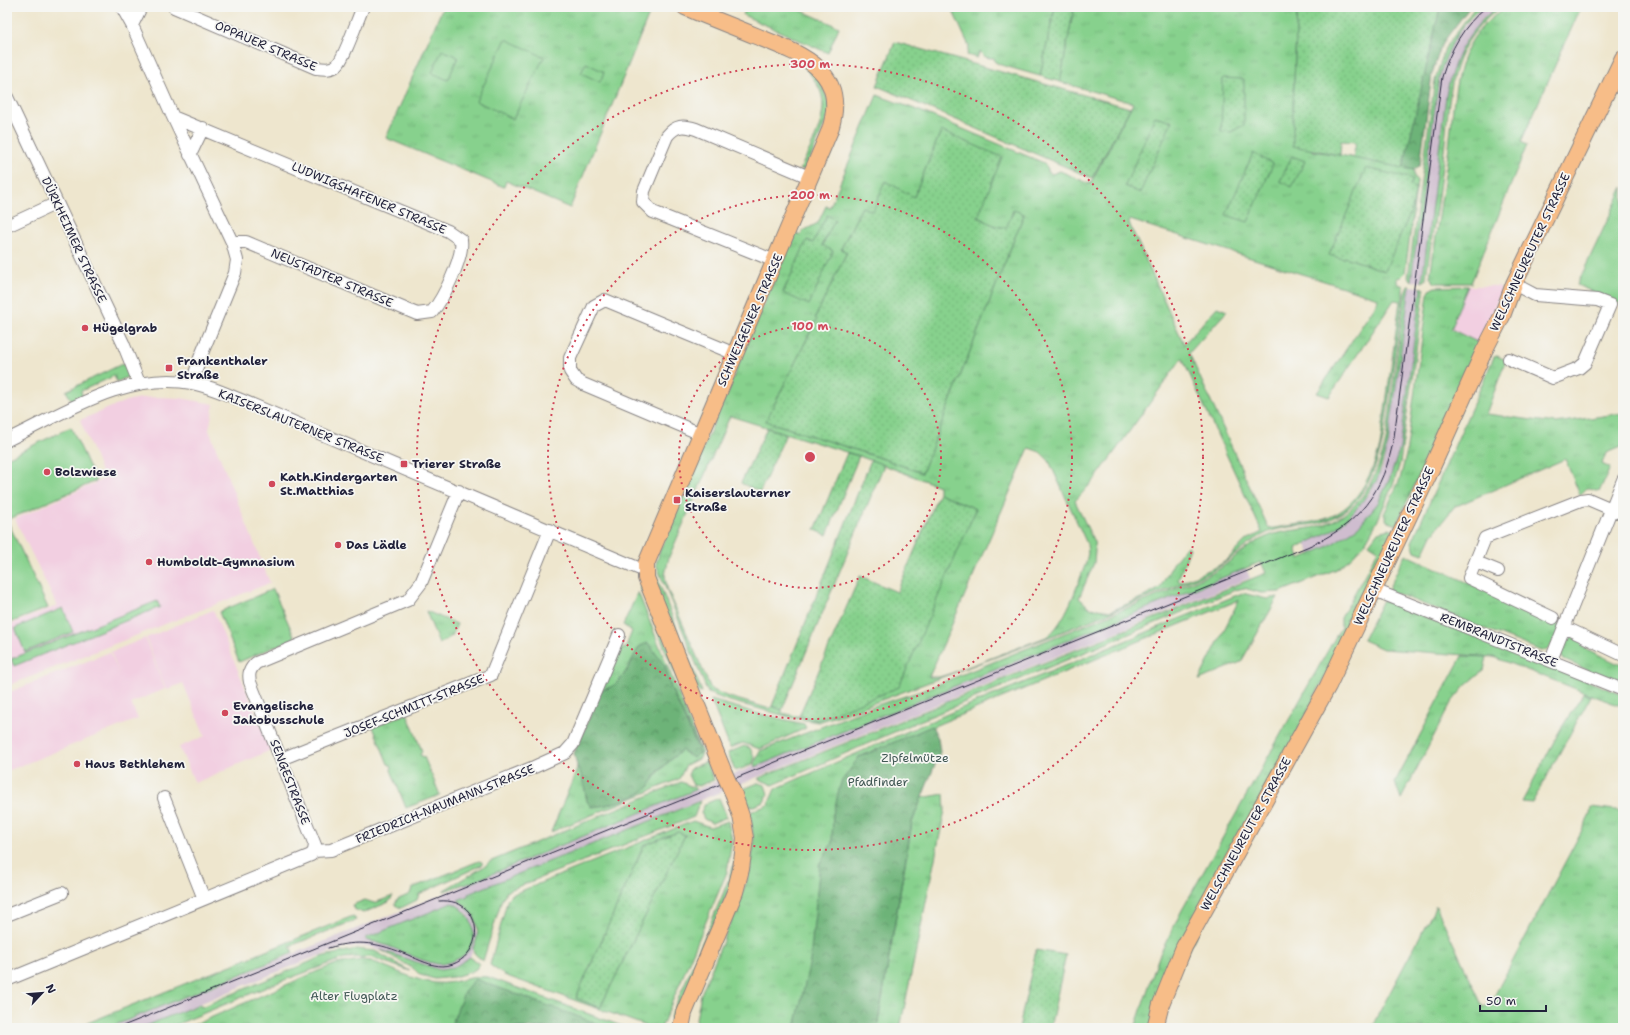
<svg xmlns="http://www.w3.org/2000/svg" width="1630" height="1035" font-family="'Shantell Sans',sans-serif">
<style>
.built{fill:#f2cfe1}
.railway{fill:#cfbdcf;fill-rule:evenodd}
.grass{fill:url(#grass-tufts);stroke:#547a64;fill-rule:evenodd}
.forest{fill:url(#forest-crowns);stroke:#486a5a}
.garden{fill:url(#garden-dots);stroke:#547a64}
.pitch{fill:#87d18d;stroke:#547a64}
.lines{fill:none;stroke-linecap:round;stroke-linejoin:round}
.minor-casing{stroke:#888484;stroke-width:14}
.major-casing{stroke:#888484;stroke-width:18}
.minor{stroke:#fff;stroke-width:12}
.major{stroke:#f7bd88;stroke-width:16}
.tram{stroke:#22223b;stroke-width:1}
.major-bridge-casing{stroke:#888484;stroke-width:18;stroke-linecap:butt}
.major-bridge{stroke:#f7bd88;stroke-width:16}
.ring{fill:none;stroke:#d1495b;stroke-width:2;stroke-dasharray:2 4}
.poi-dot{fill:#d1495b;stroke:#f6f6f2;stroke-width:1.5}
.labels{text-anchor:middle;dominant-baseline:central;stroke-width:3.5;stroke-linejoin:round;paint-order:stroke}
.street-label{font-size:12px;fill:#22223b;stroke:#f6f6f2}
.poi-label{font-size:12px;font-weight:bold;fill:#22223b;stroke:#f6f6f2;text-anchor:start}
.park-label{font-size:12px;fill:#405754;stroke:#f6f6f2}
.centre{fill:#d1495b;stroke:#f6f6f2;stroke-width:2}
.ring-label{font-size:12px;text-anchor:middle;font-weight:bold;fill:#d1495b;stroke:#f6f6f2;stroke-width:3.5;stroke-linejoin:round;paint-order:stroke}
</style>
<defs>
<pattern id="grass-tufts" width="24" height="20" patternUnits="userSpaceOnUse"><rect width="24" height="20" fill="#87d18d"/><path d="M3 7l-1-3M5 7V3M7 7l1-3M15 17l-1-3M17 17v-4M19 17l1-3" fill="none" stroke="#74b37b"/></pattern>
<pattern id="forest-crowns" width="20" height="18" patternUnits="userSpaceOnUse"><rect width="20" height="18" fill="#6db378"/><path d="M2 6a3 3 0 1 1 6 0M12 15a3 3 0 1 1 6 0" fill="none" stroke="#599164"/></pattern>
<pattern id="garden-dots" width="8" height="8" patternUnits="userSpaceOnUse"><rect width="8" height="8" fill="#87d18d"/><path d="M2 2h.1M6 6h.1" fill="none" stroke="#74b37b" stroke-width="1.8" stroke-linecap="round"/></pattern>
</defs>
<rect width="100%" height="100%" fill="#f6f6f2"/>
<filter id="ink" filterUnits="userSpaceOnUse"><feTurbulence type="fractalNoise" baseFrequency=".025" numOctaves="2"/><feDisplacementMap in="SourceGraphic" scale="8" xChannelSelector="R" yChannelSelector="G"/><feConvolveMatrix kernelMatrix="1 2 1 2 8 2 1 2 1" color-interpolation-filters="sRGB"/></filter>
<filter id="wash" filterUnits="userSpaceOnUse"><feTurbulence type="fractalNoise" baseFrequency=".012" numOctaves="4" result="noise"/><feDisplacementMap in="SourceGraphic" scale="16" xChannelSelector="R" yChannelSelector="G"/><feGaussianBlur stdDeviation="0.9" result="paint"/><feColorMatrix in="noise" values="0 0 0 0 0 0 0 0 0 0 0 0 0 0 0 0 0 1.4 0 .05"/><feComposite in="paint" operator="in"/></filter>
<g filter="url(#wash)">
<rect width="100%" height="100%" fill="#eee6ce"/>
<!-- built -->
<path class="built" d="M 1468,286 L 1499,286 L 1502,290 L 1479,343 L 1451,329 L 1455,320 L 1454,319 Z
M 159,397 L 180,398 L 214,404 L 209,430 L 270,583 L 7,686 L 7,626 L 57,606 L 15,519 L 104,479 L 80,420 L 126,401 L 140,398 Z
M 213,610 L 271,750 L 195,783 L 179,747 L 205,736 L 183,683 L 166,690 L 146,638 Z
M 145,638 L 165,689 L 131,703 L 138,719 L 7,771 L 7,693 L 110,652 L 120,676 L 111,652 Z"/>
<!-- railway -->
<path class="railway" d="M 1481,7 L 1498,7 L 1483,18 L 1465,41 L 1450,78 L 1422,282 L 1411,281 L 1439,78 L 1447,53 L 1455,38 Z
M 1410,286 L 1421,287 L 1400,448 L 1390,478 L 1378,503 L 1358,527 L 1339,541 L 1311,555 L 1305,543 L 1340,525 L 1369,494 L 1382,469 L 1388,444 Z
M 1246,568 L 1250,578 L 468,894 L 468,896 L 458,901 L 469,910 L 475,920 L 477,937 L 470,957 L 453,968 L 440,970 L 432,969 L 367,946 L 345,947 L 307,960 L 140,1028 L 108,1028 L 453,890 L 695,790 ZM 452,903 L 461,908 L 468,914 L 473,928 L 472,943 L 468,951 L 459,959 L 437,964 L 394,948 L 366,940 Z"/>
<!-- grass -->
<path class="grass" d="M 443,7 L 652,7 L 570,208 L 506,181 L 504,187 L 386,138 Z
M 746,7 L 793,7 L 839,27 L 828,53 L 743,15 Z
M 951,7 L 1055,7 L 1040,76 L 1001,65 L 995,62 L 994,58 C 986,58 983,57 980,51 L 977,58 L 967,55 L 969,46 Z
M 1074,7 L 1297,7 L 1293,109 L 1312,151 L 1340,155 L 1414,170 L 1414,176 L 1417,182 L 1405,273 L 1401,277 L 1397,278 L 1397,283 L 1403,286 L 1403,297 L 1384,434 C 1377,470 1362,510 1323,522 C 1306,527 1287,525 1269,532 C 1246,542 1231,561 1209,573 L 1054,635 L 847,713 L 818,722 L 793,718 L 726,700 L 708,693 L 656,564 L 659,555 L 658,555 L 794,233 L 800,235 L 803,231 L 818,223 L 826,206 L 830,207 L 877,95 L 920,111 L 1044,163 L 1048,169 L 1048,172 L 1052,174 L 1060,171 L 1090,184 L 1133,103 L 1060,82 ZM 941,131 L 978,217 L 995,226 L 1007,228 L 1013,210 L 1024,214 L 922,473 L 887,460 L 766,421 L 817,319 L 815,318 L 847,252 L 841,249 L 862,207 L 872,212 L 914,197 ZM 1413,179 L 1410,187 L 1415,188 L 1385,271 L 1345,257 ZM 835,219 L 822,246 L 833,251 L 783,292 L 808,240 L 813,243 ZM 1130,220 L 1378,298 L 1377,303 L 1317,393 L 1329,397 L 1394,300 L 1400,301 L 1380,447 C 1369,483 1352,516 1312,522 C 1297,525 1283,526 1269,529 L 1189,353 L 1227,311 L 1217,307 L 1184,344 L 1129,223 ZM 1182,358 L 1262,532 L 1245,541 L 1227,560 L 1218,566 L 1181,582 L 1178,580 L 1190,548 L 1187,546 L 1174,562 L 1160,588 L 1148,595 L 1111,611 L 1090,608 L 1079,598 L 1094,563 L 1095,551 L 1094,542 L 1075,501 L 1096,478 ZM 730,416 L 859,456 L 939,486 L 939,493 L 976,509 L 817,720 L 782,713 L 782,710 L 772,706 L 770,709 L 726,696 L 711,689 L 667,588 L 665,575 L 669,557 ZM 1029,448 L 1040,452 L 1049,461 L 1087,544 L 1088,553 L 1086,563 C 1077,585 1066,624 1046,637 L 952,673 L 939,677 L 929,677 Z
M 1475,7 L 1481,7 C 1460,25 1446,51 1439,78 L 1411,281 L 1410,280 L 1408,277 L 1435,80 L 1445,48 Z
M 1498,7 L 1501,7 C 1447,47 1451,91 1444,151 C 1439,193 1432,235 1426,277 L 1426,280 L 1422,282 L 1446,96 C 1453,59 1467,29 1498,7 Z
M 1508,7 L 1581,7 L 1521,142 L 1527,145 L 1471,283 L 1435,283 L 1430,277 C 1436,236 1442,195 1448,154 C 1456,98 1450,39 1508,7 Z
M 799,61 L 818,74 L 831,109 L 806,169 L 800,170 C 810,146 833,112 818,86 C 813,77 806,69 799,61 Z
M 1408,286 L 1410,286 L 1388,444 L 1377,480 L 1359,506 L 1340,525 L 1331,531 L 1296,548 L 1299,559 L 1329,546 L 1358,527 L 1378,503 L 1390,478 L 1400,448 L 1421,287 L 1424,289 L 1424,294 L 1400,463 L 1394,482 L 1377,522 L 1365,543 L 1352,557 L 1337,569 L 1280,592 L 1261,593 L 1244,588 L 1235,590 L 917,722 L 773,785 L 759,779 L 759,778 L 1266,573 L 1261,562 L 755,767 L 754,764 L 760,751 L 877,705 L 921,691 L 1209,575 C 1229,565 1242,548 1262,539 C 1279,530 1296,531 1315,527 C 1358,517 1376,481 1386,441 L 1405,293 Z
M 1468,286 L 1454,319 L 1455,320 L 1451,329 L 1479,343 L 1476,349 L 1478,350 L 1396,525 L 1387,521 L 1384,514 L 1400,479 L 1406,455 L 1428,294 L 1431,289 L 1435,287 Z
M 1497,356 L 1506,360 L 1486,414 L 1556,423 L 1623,413 L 1623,446 L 1606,453 L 1602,464 L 1610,468 L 1599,492 L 1587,488 L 1580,495 L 1565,459 L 1454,507 L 1432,535 L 1423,554 L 1415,551 L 1412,542 L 1494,357 Z
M 122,364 L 127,364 L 130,371 L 129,376 L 117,382 L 114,376 L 81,391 L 83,398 L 73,402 L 66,391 Z
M 1389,529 L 1396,532 L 1354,616 L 1346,619 L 1346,622 L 1352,622 L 1150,1028 L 1135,1028 L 1159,956 L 1182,910 L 1341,627 L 1341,618 L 1378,550 L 1369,544 L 1378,532 Z
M 1405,554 L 1561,625 C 1556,635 1554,649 1541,651 L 1388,590 Z
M 655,573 L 702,692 L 698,691 L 650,575 Z
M 643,582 L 703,740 L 702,741 L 640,587 Z
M 273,589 L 295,638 L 239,662 L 219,612 Z
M 638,592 L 702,753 L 700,758 L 686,765 L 679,779 L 551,832 L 576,772 L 577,766 L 582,776 L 587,801 L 648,787 C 657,772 669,761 682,750 L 687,755 L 699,748 L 671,688 L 665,665 L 640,646 C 629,662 624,687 601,690 L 620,647 L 625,649 L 632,631 L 623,625 Z
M 1242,593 L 1267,599 L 1278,597 L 1241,662 L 1199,680 L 1239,600 L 859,757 L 833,814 L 832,843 L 820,863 L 811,961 L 795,1028 L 703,1028 L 699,1026 L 696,1019 L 701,994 L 738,905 L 750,872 L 754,843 L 750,812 L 768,805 L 775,789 L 952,712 Z
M 1383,600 L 1623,695 L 1623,707 L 1493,657 L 1383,649 L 1363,640 Z
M 426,611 L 457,624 L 452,636 L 439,644 Z
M 1573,637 L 1584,642 L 1582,647 L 1623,666 L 1623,685 L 1564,660 L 1560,653 L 1566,638 Z
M 1462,656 L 1487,657 L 1484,670 L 1465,686 L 1451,703 L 1401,799 L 1395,782 Z
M 1584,693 L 1591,696 L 1532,803 L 1522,802 L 1560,730 Z
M 711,700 L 760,714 L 804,724 L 806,728 L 760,749 L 743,743 L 730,748 Z
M 407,713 L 422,751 L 420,755 L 424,757 L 440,795 L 406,808 L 391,770 L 392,766 L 388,764 L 373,727 Z
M 744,746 L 750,748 L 755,758 L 752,765 L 735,771 L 728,753 Z
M 706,762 L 714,780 L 699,786 L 693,785 L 688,775 L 691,768 Z
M 681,782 L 695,788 L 695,790 L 465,885 L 464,884 L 444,891 L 444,890 L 485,866 L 489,862 Z
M 758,783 L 765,785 L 768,794 L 764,802 L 748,808 L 741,790 Z
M 944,794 L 945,810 L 900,1028 L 877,1028 L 912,823 L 921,798 Z
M 719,798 L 727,817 L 712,823 L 704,819 L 701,812 L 705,804 Z
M 700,801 L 694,817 L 507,891 L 502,899 L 483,961 C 480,958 473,954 473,949 C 473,946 477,941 477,937 C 480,921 470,909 458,900 L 468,896 L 468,894 Z
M 1591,807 L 1623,811 L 1623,1024 L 1621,1028 L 1371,1028 L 1436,906 L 1483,1007 L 1490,1004 L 1590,815 Z
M 693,821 L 710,827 L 728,821 L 732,840 L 727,872 L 661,1028 L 652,1028 L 504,975 L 490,965 L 508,898 L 511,895 ZM 678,832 L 685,835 L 600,1008 L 576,998 L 644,845 Z
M 735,855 L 736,855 L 732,883 L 675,1019 L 670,1018 L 723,894 L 734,864 Z
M 479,861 L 482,862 L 482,865 L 419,894 L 417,900 L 401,908 L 395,905 L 397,900 L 410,894 L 412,888 Z
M 393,896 L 389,902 L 363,913 L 354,909 L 352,905 L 365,900 L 374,903 Z
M 452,903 C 477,913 483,950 455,960 C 450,962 442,965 437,964 C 415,960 391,944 366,940 L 366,938 Z
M 353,916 L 356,920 L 290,946 L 293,953 L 108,1028 L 75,1028 Z
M 357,949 L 375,951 L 410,971 L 371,957 L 345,958 L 279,982 L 168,1028 L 140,1028 L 200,1004 L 201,1007 L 324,956 Z
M 381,950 L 440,970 L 453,968 L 470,957 L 479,964 L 476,969 L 470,972 L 454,977 L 435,979 L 420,975 L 414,969 Z
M 361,960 L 371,961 C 392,968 414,981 436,983 C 454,985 470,975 488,977 L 627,1028 L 187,1028 L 318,971 L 336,964 Z"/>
<!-- forest -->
<path class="forest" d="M 1440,7 L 1470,7 L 1447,37 L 1440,49 L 1432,74 L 1420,165 L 1414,170 L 1403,168 Z
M 648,643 L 665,666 L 671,688 L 700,753 L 693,758 L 682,750 C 673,758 662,766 655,776 C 653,779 651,784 649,787 C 639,797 604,807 591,807 L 587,801 L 582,776 L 577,766 L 574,753 L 601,690 C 624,687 629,662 640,646 Z
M 932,726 L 938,738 L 940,752 L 912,822 L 877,1028 L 795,1028 L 810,961 L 820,863 L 832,843 L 833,814 L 841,782 L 859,757 Z
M 475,979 L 609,1028 L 450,1028 L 465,990 Z"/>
<!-- garden -->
<path class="garden" d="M 1055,7 L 1074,7 L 1060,82 L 1040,76 Z
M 1297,7 L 1440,7 L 1403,168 L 1353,158 L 1356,142 L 1341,141 L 1340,155 L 1293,146 L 1293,109 Z
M 895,42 L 1130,108 L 1092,178 L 877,86 Z
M 1223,78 L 1244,79 L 1244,125 L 1231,132 L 1221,131 Z
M 1155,116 L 1172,121 L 1140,193 L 1125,186 Z
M 941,131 L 1002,157 L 978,217 L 995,226 L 1006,228 L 1014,210 L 1024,214 L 922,473 L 887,460 L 766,421 L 817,319 L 815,318 L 847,252 L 841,249 L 862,207 L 873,211 L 885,181 L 914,197 Z
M 1253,153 L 1273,164 L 1248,222 L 1226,215 Z
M 1292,156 L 1305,161 L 1292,187 L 1280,181 Z
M 1366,168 L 1413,179 L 1410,186 L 1416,188 L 1412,209 L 1385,271 L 1345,257 L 1344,259 L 1329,255 Z
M 827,215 L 835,220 L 822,245 L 833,251 L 809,305 L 783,293 L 807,240 L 813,243 Z
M 767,428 L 786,434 L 760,492 L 741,483 Z
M 847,453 L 859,456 L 827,535 L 815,530 Z
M 871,460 L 884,465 L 782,710 L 772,706 Z
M 939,493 L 976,509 L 899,687 L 817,720 L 799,716 L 860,576 L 897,592 Z
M 678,832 L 685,835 L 600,1008 L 576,998 L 644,845 Z
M 1036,950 L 1066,955 L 1050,1028 L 1019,1028 Z"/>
<!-- pitch -->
<path class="pitch" d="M 506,39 L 544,57 L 513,119 L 476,101 Z
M 442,50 L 458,57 L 448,80 L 432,73 Z
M 586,63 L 604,72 L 600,82 L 581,73 Z
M 1623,187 L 1623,305 L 1577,285 Z
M 71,427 L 96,481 L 7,520 L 48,608 L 7,624 L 7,458 Z
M 157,601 L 160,607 L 14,666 L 11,659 Z
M 63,608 L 73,632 L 25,652 L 15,628 Z"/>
</g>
<g filter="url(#ink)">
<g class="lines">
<defs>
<path id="minor" d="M 122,7 L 132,25 L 173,117 L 232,242 L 237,260 L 235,273 L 200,358 L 192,383
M 174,7 L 316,68 C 324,69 331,70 337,65 C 344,59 358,18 363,7
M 132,25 L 141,7
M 7,97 L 123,343 L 139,383
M 173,117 L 448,231 L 461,240 C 464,257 443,299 432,312 L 417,314 L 246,242 L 232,242
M 190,155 L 203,128
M 7,226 L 57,203
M 775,261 L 653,212 L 643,202 L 644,191 L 667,136 C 676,125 683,125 696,129 L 809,177
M 1509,359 L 1553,378 L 1579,368 L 1585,363 L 1610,305 L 1597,300 L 1535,295 L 1514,284
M 701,434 L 583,384 L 576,380 L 570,371 L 570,358 L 594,306 L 605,300 L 735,354
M 7,440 C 64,413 126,371 192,383 C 209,386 226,394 241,400 L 645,571
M 1476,562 L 1498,571
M 1374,590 L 1623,690
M 1553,618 L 1469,578 L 1485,538 L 1581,500 L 1588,499 L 1623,514
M 1564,627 L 1623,655
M 1551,660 L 1623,480
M 281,759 L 491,675 L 550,530
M 164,798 L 204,899
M 314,851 L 315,845 L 250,682 C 248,673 250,669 256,663 L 408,600 L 421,583 L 459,491
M 314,851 L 331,850 L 534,767 L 565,753 L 573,744 L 619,635
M 7,915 L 62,893
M 7,980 L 311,855 L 314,851"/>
<path id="major" d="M 685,7 C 708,17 732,26 756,36 C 801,54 849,70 830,130 L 646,564 L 646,578 L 724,773
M 681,1028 L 684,1013 L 735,892 L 741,869 L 745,838 L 741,816 L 734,795
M 1155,1028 L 1161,1004 L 1184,947 L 1328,686 L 1428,476 L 1484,351 L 1502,316 L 1514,284 L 1623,58"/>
</defs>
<!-- minor casing -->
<use href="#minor" class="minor-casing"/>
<!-- major casing -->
<use href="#major" class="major-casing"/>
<!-- minor -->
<use href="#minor" class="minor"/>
<!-- major -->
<use href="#major" class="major"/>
<!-- tram -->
<path class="tram" d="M 328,948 C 359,939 379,943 408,955 C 419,960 431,966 443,966 C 470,965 485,933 469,912 C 462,903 451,900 439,901
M 118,1028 L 1307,547 C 1359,525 1384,492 1394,437 L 1442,77 C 1450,50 1464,25 1486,7"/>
<defs>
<path id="major-bridge" d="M 724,773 L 734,795"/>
</defs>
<!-- major-bridge casing -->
<use href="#major-bridge" class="major-bridge-casing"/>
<!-- major-bridge -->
<use href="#major-bridge" class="major-bridge"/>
</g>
</g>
<!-- distance rings -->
<g class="ring">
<circle cx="810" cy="457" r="131"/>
<circle cx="810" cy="457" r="262"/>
<circle cx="810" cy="457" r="393"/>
</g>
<!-- markers -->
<g class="poi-dot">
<circle cx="85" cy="328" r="4"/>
<rect x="165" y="364" width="8" height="8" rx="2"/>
<rect x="400" y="460" width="8" height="8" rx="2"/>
<circle cx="47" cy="472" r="4"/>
<circle cx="272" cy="484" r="4"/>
<rect x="673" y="496" width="8" height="8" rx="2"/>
<circle cx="338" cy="545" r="4"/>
<circle cx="149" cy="562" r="4"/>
<circle cx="225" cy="713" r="4"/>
<circle cx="77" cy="764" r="4"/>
</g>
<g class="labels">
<!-- street labels -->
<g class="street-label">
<text transform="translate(266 46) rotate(23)">OPPAUER STRASSE</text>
<text transform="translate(369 198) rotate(23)">LUDWIGSHAFENER STRASSE</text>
<text transform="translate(74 240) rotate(65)">DÜRKHEIMER STRASSE</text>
<text transform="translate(1530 252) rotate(-65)">WELSCHNEUREUTER STRASSE</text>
<text transform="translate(332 278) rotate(23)">NEUSTADTER STRASSE</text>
<text transform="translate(750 320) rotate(-66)">SCHWEIGENER STRASSE</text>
<text transform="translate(301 426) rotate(22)">KAISERSLAUTERNER STRASSE</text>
<text transform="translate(1394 546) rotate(-65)">WELSCHNEUREUTER STRASSE</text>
<text transform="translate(1499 640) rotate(22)">REMBRANDTSTRASSE</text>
<text transform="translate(414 706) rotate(-22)">JOSEF-SCHMITT-STRASSE</text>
<text transform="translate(290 782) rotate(69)">SENGESTRASSE</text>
<text transform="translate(445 804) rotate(-22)">FRIEDRICH-NAUMANN-STRASSE</text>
<text transform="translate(1246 834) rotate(-61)">WELSCHNEUREUTER STRASSE</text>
</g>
<!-- poi labels -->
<g class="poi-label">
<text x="93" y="328">Hügelgrab</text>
<text x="177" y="361">Frankenthaler<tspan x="177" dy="14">Straße</tspan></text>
<text x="412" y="464">Trierer Straße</text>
<text x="55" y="472">Bolzwiese</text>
<text x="280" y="477">Kath.Kindergarten<tspan x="280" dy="14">St.Matthias</tspan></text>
<text x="685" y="493">Kaiserslauterner<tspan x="685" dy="14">Straße</tspan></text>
<text x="346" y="545">Das Lädle</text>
<text x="157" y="562">Humboldt-Gymnasium</text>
<text x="233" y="706">Evangelische<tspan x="233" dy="14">Jakobusschule</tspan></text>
<text x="85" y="764">Haus Bethlehem</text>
</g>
<!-- park labels -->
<g class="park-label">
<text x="915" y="758">Zipfelmütze</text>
<text x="878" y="782">Pfadfinder</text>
<text x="354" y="996">Alter Flugplatz</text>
</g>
</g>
<circle cx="810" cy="457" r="6" class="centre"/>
<g class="ring-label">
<text x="810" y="68">300 m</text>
<text x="810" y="199">200 m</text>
<text x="810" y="330">100 m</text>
</g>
<!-- margin -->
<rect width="1630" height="1035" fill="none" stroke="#f6f6f2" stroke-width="24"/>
<!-- north arrow -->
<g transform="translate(42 993) rotate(64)" stroke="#f6f6f2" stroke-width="3" paint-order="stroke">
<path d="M0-3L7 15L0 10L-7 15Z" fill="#22223b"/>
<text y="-6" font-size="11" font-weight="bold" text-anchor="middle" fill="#22223b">N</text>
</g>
<!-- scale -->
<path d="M1480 1005v6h66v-6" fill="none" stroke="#22223b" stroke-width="2"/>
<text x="1486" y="1005" font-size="12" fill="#22223b" stroke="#f6f6f2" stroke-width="3" paint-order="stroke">50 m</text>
</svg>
